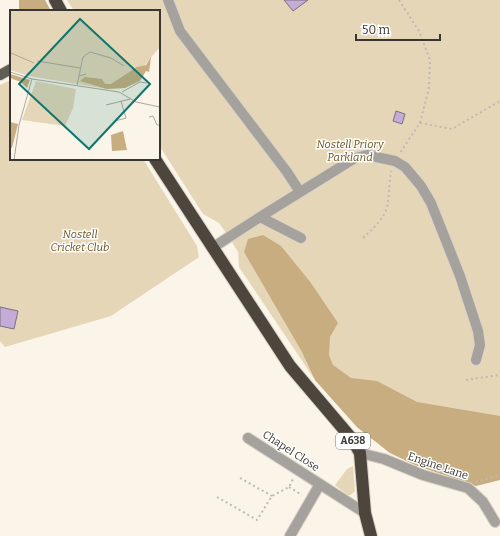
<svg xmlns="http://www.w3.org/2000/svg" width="500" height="536" font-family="Bitter,serif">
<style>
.green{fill:#e6d6b8}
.forest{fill:#c7ad7f}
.building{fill:#c4abd8;stroke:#77717c}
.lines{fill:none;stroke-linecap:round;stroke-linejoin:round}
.minor-casing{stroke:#d8d2c7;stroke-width:12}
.major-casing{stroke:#d8d2c7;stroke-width:12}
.highway-casing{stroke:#d8d2c7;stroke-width:14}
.path{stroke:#bfb9b0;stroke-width:2;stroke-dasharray:2 3;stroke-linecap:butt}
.minor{stroke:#a5a29d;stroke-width:10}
.major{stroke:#635e55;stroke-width:10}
.highway{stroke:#4c463c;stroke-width:12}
.labels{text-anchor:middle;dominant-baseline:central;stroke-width:3;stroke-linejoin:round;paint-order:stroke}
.shield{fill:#fff;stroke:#74726f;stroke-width:1}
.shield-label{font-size:10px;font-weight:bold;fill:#393631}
.park-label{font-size:11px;font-style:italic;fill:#6e531d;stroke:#fff}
.street-label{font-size:11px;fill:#393631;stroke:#fff}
.inset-road{fill:none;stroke:#ada89f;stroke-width:1}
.view{fill:#0f766e;fill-opacity:0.15;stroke:#0f766e;stroke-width:2}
.inset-edge{fill:none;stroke:#393631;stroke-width:2}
</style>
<rect width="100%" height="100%" fill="#fbf4e8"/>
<!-- green -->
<path class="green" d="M 67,0 L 500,0 L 500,452 L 452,455 L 390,453 L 357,427 L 315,380 L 239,267 L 238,252 L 229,237 L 219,223 L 203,214 L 159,145 L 159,11 L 74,11 Z
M 11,80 L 11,159 L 143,159 L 197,246 L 199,257 L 111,316 L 5,347 L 0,341 L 0,85 Z
M 353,466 L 355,491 L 351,495 L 347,495 L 335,485 L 347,469 Z"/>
<!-- forest -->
<path class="forest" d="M 19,0 L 45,0 L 51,11 L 19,11 Z
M 263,235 L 281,246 L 311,283 L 338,323 L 330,337 L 329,355 L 333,365 L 351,378 L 377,381 L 417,402 L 500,416 L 500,480 L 476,486 L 415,465 L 390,453 L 357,427 L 315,380 L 302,352 L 244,252 L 248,239 Z"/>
<!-- building -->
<path class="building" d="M 284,0 L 308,0 L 293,11 Z
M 396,111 L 405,114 L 402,124 L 393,121 Z
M 0,307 L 18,311 L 14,329 L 0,326 Z"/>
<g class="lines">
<defs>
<path id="minor" d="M 168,0 L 180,31 L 287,172 L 300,192
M 260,217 L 355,158 L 367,155 L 395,161 L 405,167 L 421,186 L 431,203 L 460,276 L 478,331 L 480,345 L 476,360
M 212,248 L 260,217 L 301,238
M 248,438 L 365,513
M 360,453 L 384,459 L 423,475 L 468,488 L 483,502 L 495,522
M 290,536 L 320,484"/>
<path id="major" d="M 0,75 L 11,69"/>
<path id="highway" d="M 55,0 L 61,11
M 155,159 L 290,366 L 352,439 L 360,453 L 365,513 L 371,536"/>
</defs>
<!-- minor casing -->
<use href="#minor" class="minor-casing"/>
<!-- major casing -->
<use href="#major" class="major-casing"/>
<!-- highway casing -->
<use href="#highway" class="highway-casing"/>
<!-- path -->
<path class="path" d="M 399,0 L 419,31 L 430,60 L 429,88 L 420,123 L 400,153
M 420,123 L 452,129 L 500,101
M 363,238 C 394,210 386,208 391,171
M 466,380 L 500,375
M 240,478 L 272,496
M 476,482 L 500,475
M 289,487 L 302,495
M 217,497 L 257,520 L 272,496 L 289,487 L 293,479"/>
<!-- minor -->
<use href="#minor" class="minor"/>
<!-- major -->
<use href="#major" class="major"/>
<!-- highway -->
<use href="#highway" class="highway"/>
</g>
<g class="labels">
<!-- shield labels -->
<rect class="shield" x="336" y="433" width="34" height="16" rx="3"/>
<g class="shield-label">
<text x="353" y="441">A638</text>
</g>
<!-- park labels -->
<g class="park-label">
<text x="350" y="144">Nostell Priory<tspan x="350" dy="13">Parkland</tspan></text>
<text x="80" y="234">Nostell<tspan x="80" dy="13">Cricket Club</tspan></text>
</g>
<!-- street labels -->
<g class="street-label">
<text transform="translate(291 451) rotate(33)">Chapel Close</text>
<text transform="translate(438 466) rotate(19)">Engine Lane</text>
</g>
</g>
<!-- overview -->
<g transform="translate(10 10)">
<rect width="150" height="150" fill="#fbf4e8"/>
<path d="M 0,0 L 150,0 L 150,37 L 115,78 L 97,79 L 19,66 L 0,60 ZM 26,71 L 66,79 L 63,98 L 55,116 L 12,110 Z" fill="#e6d6b8"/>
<path d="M 141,47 L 139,62 L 136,61 L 130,71 L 115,78 L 97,79 L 70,71 L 75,67 L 84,68 L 92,69 L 95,74 L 101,74 L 127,57 L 136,55 ZM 0,64 L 20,70 L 17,78 L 11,72 L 0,68 ZM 0,112 L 8,114 L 2,138 L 0,137 ZM 113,121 L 117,140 L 102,141 L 101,125 Z" fill="#c7ad7f"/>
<path class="inset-road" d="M 1,43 L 24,53M 27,51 L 70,58M 0,62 L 22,69 L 109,82 L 126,92 L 150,97M 69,66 L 73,47 L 80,42 L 101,48 L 114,56M 67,75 L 69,66 L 76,64M 112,82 L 130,72 L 137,73M 96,95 L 120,89M 139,107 L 143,106 L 147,115 L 150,115M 105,111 L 116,108 L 111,91M 4,150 L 9,115 L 22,69"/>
<path class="view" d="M 70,9 L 140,74 L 79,139 L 9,74 Z"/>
<rect width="150" height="150" class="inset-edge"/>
</g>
<!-- scale -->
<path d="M356 34v6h84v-6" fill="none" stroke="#393631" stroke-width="2"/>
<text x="362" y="34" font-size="12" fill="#393631" stroke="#ffffff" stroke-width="3" paint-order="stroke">50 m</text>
</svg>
